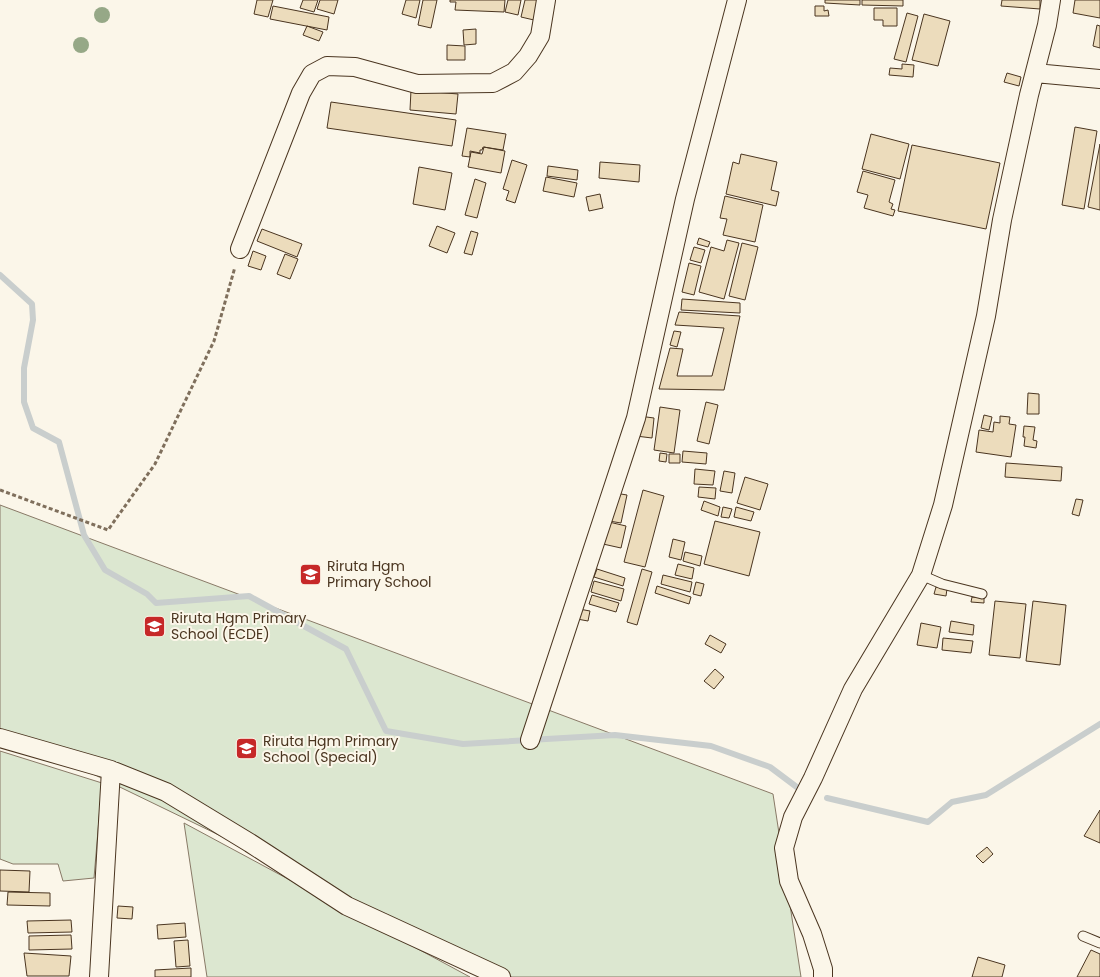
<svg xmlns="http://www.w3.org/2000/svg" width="1100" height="977" font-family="Poppins,sans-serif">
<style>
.green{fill:#dce7d0;stroke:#887966}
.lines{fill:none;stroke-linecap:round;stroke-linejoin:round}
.stream{stroke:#c9cecd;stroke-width:6}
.building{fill:#ecdcbc;stroke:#4a3520}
.lane-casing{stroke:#4a3520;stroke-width:11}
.street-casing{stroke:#4a3520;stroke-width:20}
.path{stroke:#7f6f5c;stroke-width:3;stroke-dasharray:4 2.5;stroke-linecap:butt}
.lane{stroke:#fbf6e9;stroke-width:9}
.street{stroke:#fbf6e9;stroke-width:18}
.tree{fill:#96a887}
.labels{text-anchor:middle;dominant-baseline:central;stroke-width:4;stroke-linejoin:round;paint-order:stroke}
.poi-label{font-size:14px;fill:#4a3520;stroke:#fbf6e9;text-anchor:start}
</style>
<rect width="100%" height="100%" fill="#fbf6e9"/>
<!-- green -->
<path class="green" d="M 0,505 L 773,794 L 801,977 L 512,977 L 0,729 Z
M 0,751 L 102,783 L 94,878 L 63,881 L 58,864 L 13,864 L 0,859 Z
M 184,823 L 470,977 L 207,977 Z"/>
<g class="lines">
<!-- stream -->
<path class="stream" d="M 0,275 L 32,304 L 33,320 L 24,368 L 24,402 L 33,428 L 59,442 L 84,535 L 105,570 L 147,594 L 156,603 L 249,596 L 346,649 L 386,731 L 463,744 L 615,735 L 711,746 L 770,767 L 798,788
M 827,798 L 928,822 L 952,802 L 986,795 L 1100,724"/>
</g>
<!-- building -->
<path class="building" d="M 257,0 L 273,0 L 268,17 L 254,14 Z
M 303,0 L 318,0 L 314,12 L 300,8 Z
M 320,0 L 338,0 L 334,14 L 317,9 Z
M 406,0 L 420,0 L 416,18 L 402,14 Z
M 423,0 L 437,0 L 431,28 L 418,25 Z
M 450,0 L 505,0 L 504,12 L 455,10 L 456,2 L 450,2 Z
M 508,0 L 521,0 L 518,15 L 505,12 Z
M 525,0 L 539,0 L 534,20 L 521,17 Z
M 825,0 L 860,0 L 860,5 L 825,3 Z
M 862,0 L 903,0 L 903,6 L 862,5 Z
M 1002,0 L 1040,0 L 1040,9 L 1001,6 Z
M 1075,0 L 1100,0 L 1100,18 L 1073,13 Z
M 273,6 L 329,17 L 327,30 L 270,19 Z
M 815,6 L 824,6 L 824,11 L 828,10 L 829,16 L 815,16 Z
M 874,8 L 897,8 L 897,26 L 883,26 L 883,20 L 874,20 Z
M 907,13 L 918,16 L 906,62 L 894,59 Z
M 924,14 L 950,21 L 938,66 L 912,60 Z
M 1097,25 L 1100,26 L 1100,48 L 1093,46 Z
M 307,26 L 323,32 L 319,41 L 303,35 Z
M 476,29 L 476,44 L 464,45 L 463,30 Z
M 447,45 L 465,46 L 465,60 L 447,60 Z
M 902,64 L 914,65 L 913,77 L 889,75 L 890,68 L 902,69 Z
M 1007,73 L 1021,77 L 1019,86 L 1004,82 Z
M 411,90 L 458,94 L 456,114 L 410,110 Z
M 331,102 L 456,120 L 452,146 L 327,128 Z
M 1075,127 L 1097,131 L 1084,209 L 1062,205 Z
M 467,128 L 506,134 L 503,150 L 483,147 L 482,150 L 480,150 L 480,153 L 470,151 L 470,157 L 462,156 Z
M 871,134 L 909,144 L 900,179 L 862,169 Z
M 1100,144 L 1100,210 L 1088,207 Z
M 912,145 L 1000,163 L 986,229 L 898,211 Z
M 484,147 L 505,151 L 501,173 L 468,167 L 471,152 L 482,154 Z
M 741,154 L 777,162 L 771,190 L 779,192 L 776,206 L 726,194 L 733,162 L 739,164 Z
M 512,160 L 527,165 L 515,203 L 506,200 L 509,191 L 503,189 Z
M 600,162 L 640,165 L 639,182 L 599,178 Z
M 548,166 L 578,170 L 577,180 L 547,176 Z
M 419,167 L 452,173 L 445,210 L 413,204 Z
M 863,171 L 895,180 L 889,202 L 893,204 L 891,209 L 895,210 L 893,216 L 864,208 L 868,195 L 857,192 Z
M 546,177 L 577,183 L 574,197 L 543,191 Z
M 475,179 L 486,183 L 477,218 L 465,215 Z
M 600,194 L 603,208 L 589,211 L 586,197 Z
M 725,196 L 763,205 L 755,242 L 723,235 L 727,219 L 720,218 Z
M 437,226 L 455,233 L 447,253 L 429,246 Z
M 262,229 L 302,244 L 297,257 L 257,241 Z
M 471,231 L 478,233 L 472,255 L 464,253 Z
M 699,238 L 710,242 L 708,247 L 697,244 Z
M 727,240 L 739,243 L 724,299 L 699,292 L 711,247 L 724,251 Z
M 742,243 L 758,247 L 745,300 L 729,296 Z
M 694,247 L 705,250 L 701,263 L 690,260 Z
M 253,251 L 266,256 L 261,270 L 248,266 Z
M 285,254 L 298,259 L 290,279 L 277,274 Z
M 689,263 L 701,266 L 694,295 L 682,292 Z
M 682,299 L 740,303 L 740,313 L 681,310 Z
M 679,312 L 740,316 L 724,390 L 659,389 L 670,348 L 683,349 L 677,376 L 712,376 L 724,328 L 675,325 Z
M 674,331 L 681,332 L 677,347 L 670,345 Z
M 1028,393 L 1039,394 L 1039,414 L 1027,414 Z
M 706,402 L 718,405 L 709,444 L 697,441 Z
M 660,407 L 680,410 L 674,453 L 654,450 Z
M 984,415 L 992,417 L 989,430 L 981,428 Z
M 639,416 L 654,418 L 652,438 L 636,436 Z
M 1000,416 L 1010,417 L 1009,424 L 1016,425 L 1011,457 L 976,452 L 979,430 L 993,432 L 994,422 L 1000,423 Z
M 1024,426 L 1035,427 L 1033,440 L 1037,441 L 1036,448 L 1024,446 L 1025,437 L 1023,437 Z
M 683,451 L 707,453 L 706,464 L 682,462 Z
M 660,453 L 667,454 L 666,462 L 659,461 Z
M 669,454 L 680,454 L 680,463 L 669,463 Z
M 1006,463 L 1062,467 L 1061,481 L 1005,477 Z
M 695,469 L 715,471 L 713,485 L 694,484 Z
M 724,471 L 735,473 L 732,493 L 720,491 Z
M 745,477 L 768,484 L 760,510 L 737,503 Z
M 699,487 L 716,488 L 715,499 L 698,497 Z
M 643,490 L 664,496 L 645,567 L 624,562 Z
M 615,493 L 627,495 L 621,523 L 609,521 Z
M 1076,499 L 1083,500 L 1079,516 L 1072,514 Z
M 704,501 L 720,507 L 718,516 L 701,510 Z
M 723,507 L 732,509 L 729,518 L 721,517 Z
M 736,507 L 754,512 L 751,521 L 734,517 Z
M 715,521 L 760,532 L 749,576 L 704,564 Z
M 609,522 L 626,526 L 621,548 L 603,544 Z
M 673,539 L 685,542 L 681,560 L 669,557 Z
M 685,552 L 702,556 L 700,566 L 683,561 Z
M 678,564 L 694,568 L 692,579 L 675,575 Z
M 597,569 L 625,578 L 623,586 L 594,577 Z
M 642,569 L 652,572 L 637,625 L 627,622 Z
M 663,575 L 692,582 L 690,592 L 661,584 Z
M 594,581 L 624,589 L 621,601 L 591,592 Z
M 696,582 L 704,584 L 701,596 L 693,594 Z
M 657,586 L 691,597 L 689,604 L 655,593 Z
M 936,587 L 947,589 L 946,596 L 934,594 Z
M 592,595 L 619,603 L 616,612 L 589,604 Z
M 972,597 L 984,598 L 984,603 L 971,602 Z
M 995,601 L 1026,604 L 1020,658 L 989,655 Z
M 1033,601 L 1066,605 L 1060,665 L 1026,661 Z
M 579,609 L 590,611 L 588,621 L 577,619 Z
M 951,621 L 974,625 L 973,635 L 949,632 Z
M 921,623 L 941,627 L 937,648 L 917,645 Z
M 710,635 L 726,644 L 721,653 L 705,644 Z
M 943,638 L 973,641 L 971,653 L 942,650 Z
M 715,669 L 724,677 L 714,689 L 704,681 Z
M 1100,810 L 1100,843 L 1084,836 Z
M 987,847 L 993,854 L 983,863 L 976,856 Z
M 0,870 L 30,871 L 29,892 L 0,891 Z
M 8,892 L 50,893 L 50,906 L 7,905 Z
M 118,906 L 133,907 L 132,919 L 117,918 Z
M 71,920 L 72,932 L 28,933 L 27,921 Z
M 185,923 L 186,937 L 158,939 L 157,925 Z
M 71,935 L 72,949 L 29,950 L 29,936 Z
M 188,940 L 190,966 L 176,967 L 174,941 Z
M 1091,950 L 1100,954 L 1100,977 L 1077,977 Z
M 24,953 L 71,956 L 69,976 L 27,976 Z
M 978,957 L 1005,965 L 1002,977 L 972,977 Z
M 191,968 L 191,977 L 155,977 L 155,970 Z"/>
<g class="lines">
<defs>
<path id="lane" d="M 921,575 L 942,584 L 982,594
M 1083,936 L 1100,943"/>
<path id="street" d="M 1035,73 L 1100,79
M 240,249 L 301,93 L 312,74 L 327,66 L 355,67 L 417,84 L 493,83 L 514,72 L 528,56 L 540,36 L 546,0
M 0,738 L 111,770 L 166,792 L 250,843 L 347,906 L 501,977
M 530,740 L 636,418 L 685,199 L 737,0
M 99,977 L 111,770
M 823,977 L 823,969 L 812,934 L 789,881 L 784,848 L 793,817 L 813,778 L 853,689 L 921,575 L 943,505 L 986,316 L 1002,220 L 1029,95 L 1047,25 L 1051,0"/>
</defs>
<!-- lane casing -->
<use href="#lane" class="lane-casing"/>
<!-- street casing -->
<use href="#street" class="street-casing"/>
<!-- path -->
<path class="path" d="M 0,490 L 108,530 L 155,464 L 214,341 L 235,267"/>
<!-- lane -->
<use href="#lane" class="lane"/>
<!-- street -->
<use href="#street" class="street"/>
</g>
<!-- trees -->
<g class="tree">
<circle cx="102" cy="15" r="8"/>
<circle cx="81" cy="45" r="8"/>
</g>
<!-- icons -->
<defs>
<symbol id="school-square" viewBox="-11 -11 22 22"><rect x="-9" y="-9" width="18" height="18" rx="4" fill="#c62828" stroke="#fbf6e9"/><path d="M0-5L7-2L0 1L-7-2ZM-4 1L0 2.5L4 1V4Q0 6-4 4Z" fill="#fff"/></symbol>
</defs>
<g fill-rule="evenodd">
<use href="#school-square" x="298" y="562" width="25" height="25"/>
<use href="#school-square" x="142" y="614" width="25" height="25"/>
<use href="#school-square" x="234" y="736" width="25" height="25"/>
</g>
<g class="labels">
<!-- poi labels -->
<g class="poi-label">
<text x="327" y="566">Riruta Hgm<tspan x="327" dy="16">Primary School</tspan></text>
<text x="171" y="618">Riruta Hgm Primary<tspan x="171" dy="16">School (ECDE)</tspan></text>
<text x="263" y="741">Riruta Hgm Primary<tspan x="263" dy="16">School (Special)</tspan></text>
</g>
</g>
</svg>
